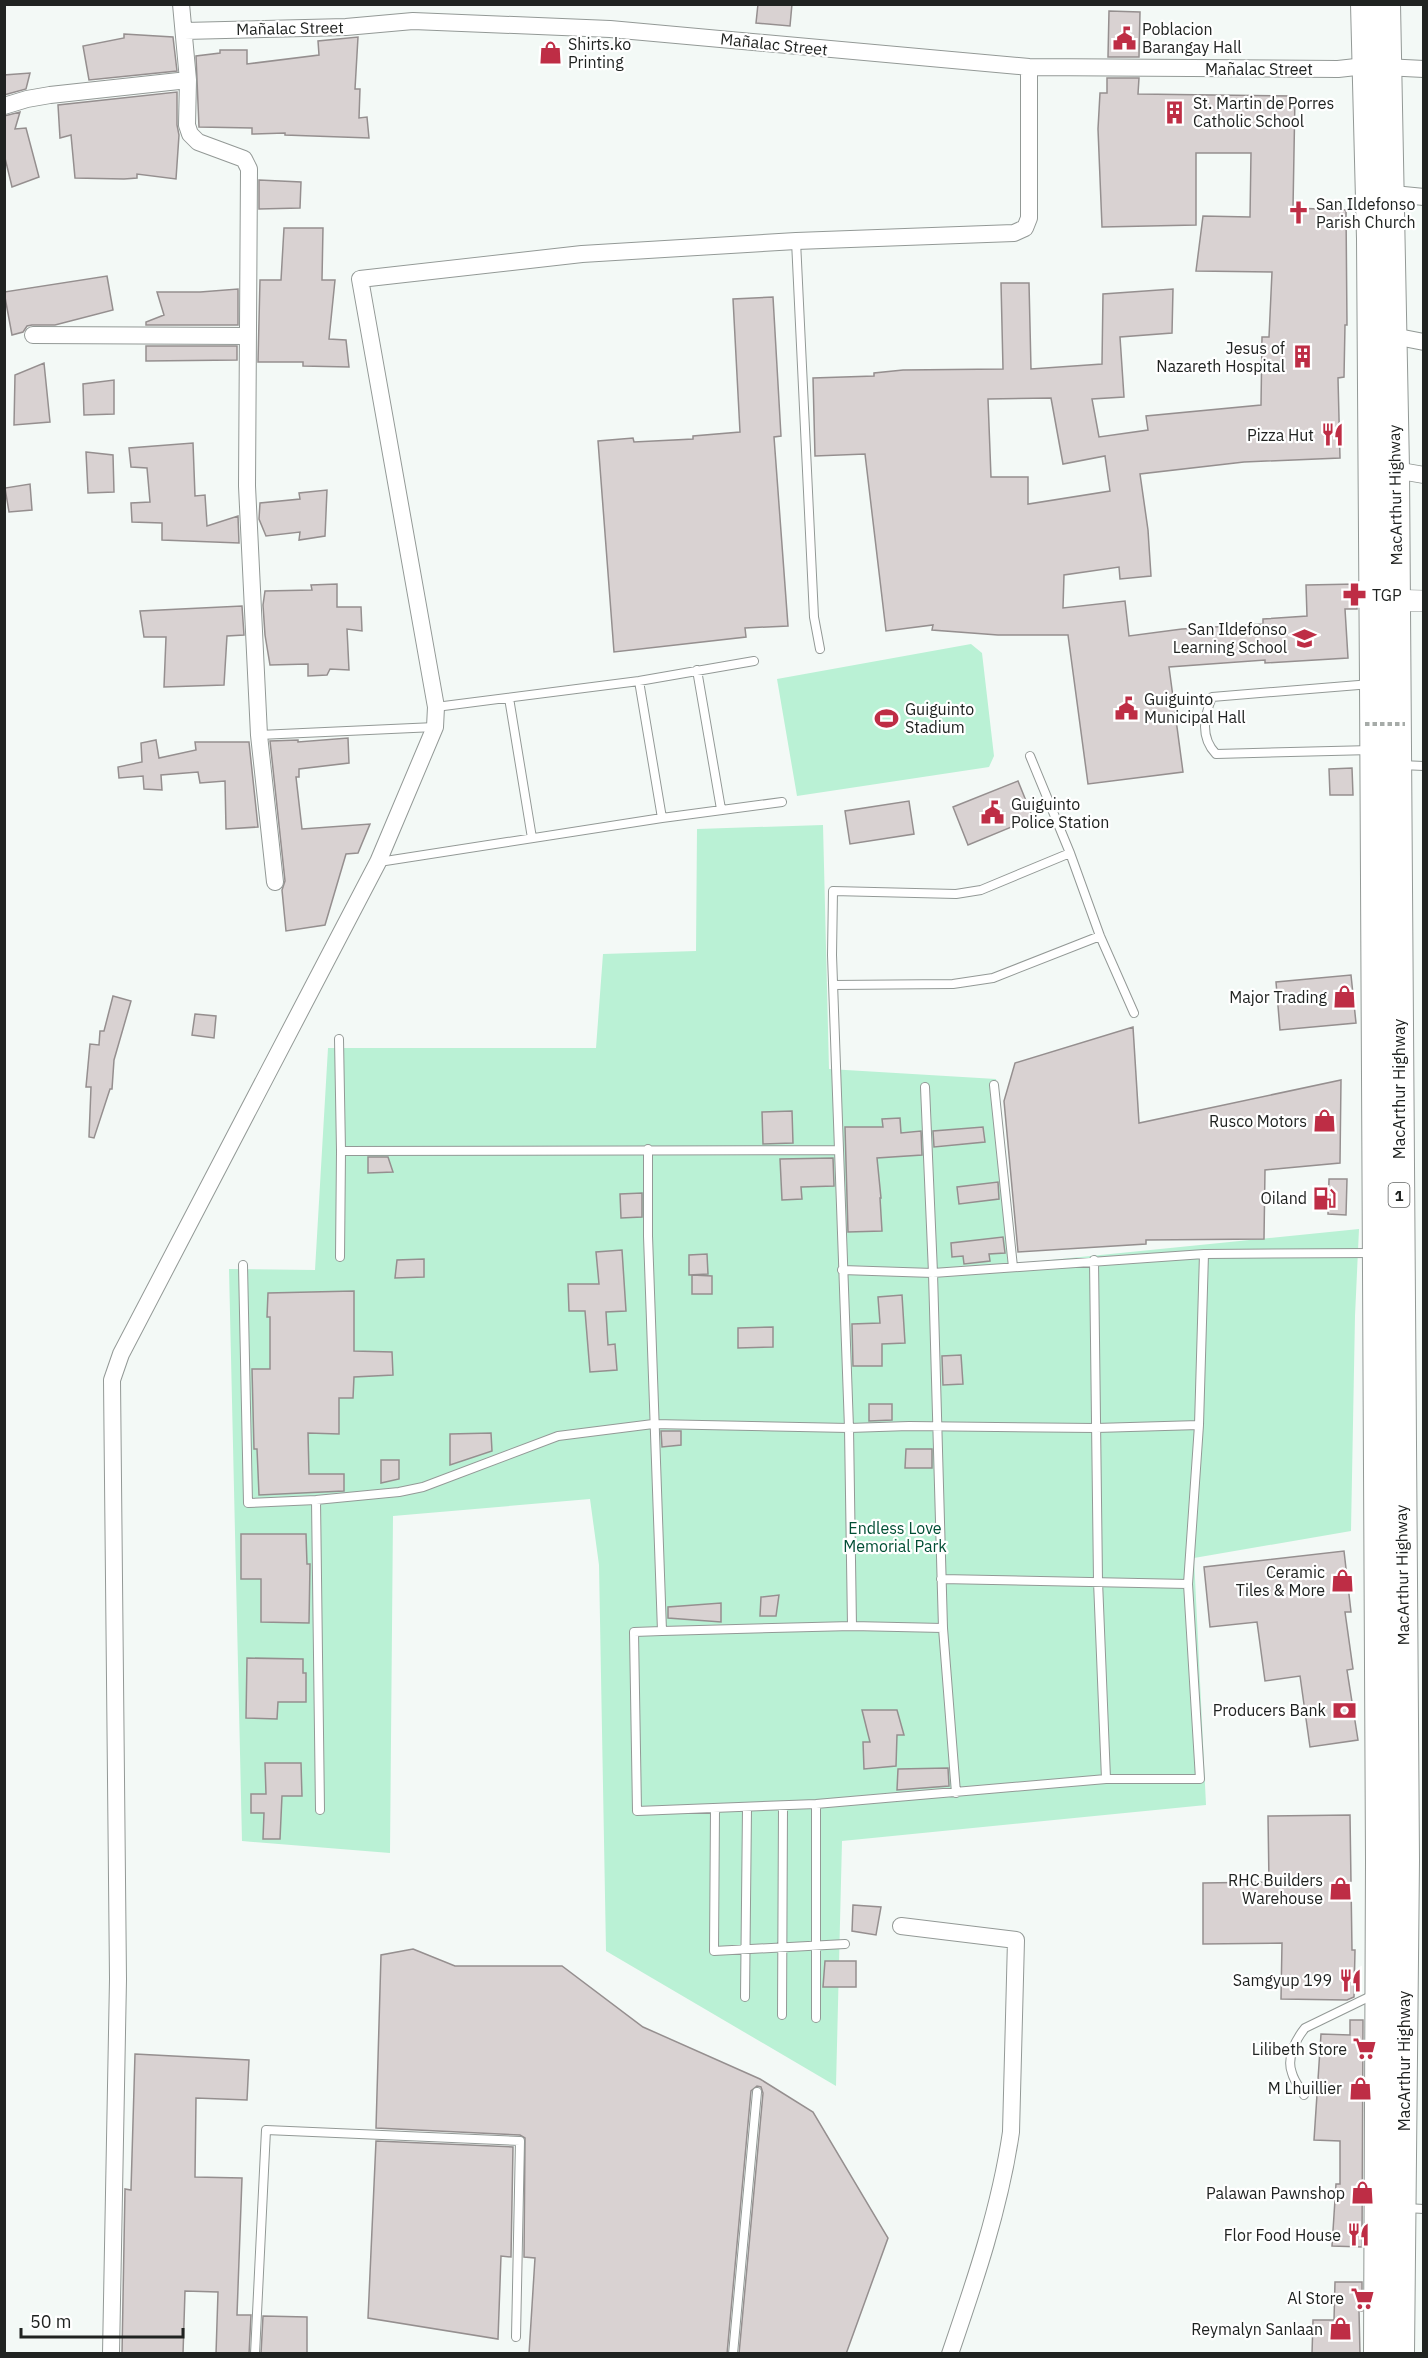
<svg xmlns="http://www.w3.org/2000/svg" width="1428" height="2358" font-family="'IBM Plex Sans',sans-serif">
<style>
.green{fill:#baf1d5}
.building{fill:#d9d2d2;stroke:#958f8f;stroke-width:1.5;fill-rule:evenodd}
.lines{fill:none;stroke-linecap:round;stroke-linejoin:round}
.service-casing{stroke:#939996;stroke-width:10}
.minor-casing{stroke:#939996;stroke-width:18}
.tertiary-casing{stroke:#939996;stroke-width:22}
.trunk-casing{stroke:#939996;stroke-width:30}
.service{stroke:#fff;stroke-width:8}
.minor{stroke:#fff;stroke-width:16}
.tertiary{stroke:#fff;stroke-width:21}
.trunk{stroke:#fff;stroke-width:28}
.path-bridge{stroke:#a6aba8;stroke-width:4;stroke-dasharray:4.5 3;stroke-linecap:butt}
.labels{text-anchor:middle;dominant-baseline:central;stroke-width:4.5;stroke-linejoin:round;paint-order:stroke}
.shield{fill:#fff;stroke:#636564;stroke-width:1.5}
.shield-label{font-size:15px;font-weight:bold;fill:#202321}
.street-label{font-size:16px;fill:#202321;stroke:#fff}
.poi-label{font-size:16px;fill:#202321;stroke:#fff;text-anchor:end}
.park-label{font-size:16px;fill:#004e34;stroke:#fff}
</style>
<rect width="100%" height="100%" fill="#f3f9f6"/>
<!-- green -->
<path class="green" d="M 971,644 L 982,653 L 994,756 L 989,767 L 797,796 L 777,679 Z
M 823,825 L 829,1069 L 996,1079 L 1011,1264 L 1359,1229 L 1355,1316 L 1351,1531 L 1194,1558 L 1206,1805 L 842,1841 L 836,2086 L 606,1951 L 599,1565 L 590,1499 L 393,1516 L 390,1853 L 242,1841 L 229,1269 L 315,1270 L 328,1048 L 596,1048 L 603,954 L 696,951 L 697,829 Z"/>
<!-- building -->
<path class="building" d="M 758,4 L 792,4 L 790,26 L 756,23 Z
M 1109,11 L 1140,12 L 1139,57 L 1108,57 Z
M 124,34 L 173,37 L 177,71 L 89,80 L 83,46 L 124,38 Z
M 358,37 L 355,89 L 360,89 L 359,118 L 367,117 L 369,138 L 285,135 L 285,133 L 252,134 L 252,128 L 199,127 L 196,56 L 220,53 L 220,50 L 247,50 L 247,64 L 319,55 L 318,41 Z
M 30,73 L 26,89 L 4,95 L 4,75 Z
M 1107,78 L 1139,78 L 1138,94 L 1295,96 L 1293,208 L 1346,210 L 1347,325 L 1345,325 L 1344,377 L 1338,378 L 1340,458 L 1244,462 L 1140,474 L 1148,530 L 1151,576 L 1120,579 L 1119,567 L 1064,575 L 1063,608 L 1125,601 L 1129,636 L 1182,629 L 1263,624 L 1263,619 L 1307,616 L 1306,585 L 1357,584 L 1357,609 L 1345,609 L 1348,658 L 1265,663 L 1265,660 L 1169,667 L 1183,772 L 1088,784 L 1068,635 L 998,635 L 932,630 L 933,625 L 886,631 L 865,454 L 815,456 L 813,378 L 874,376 L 874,373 L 903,370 L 1003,369 L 1001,283 L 1029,283 L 1031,369 L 1102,364 L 1103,294 L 1173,289 L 1172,333 L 1120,337 L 1124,397 L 1092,399 L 1099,437 L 1148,430 L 1146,416 L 1261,405 L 1262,337 L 1269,337 L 1272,272 L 1196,271 L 1203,216 L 1250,217 L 1251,153 L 1196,153 L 1196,225 L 1102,227 L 1098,129 L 1100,93 L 1107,93 ZM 1051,398 L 1063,464 L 1105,456 L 1110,491 L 1028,504 L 1028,477 L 991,477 L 988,399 Z
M 177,92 L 177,125 L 179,135 L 176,179 L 137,174 L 137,178 L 124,179 L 75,178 L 71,135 L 60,138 L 58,105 Z
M 20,112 L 15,129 L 26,128 L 39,177 L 12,187 L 4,154 L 4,116 Z
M 259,180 L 301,182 L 300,208 L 259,209 Z
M 284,228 L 323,228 L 322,280 L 335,280 L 329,339 L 346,340 L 349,367 L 303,366 L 303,362 L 258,362 L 260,280 L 281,280 Z
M 107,276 L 113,310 L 55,325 L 32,325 L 27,326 L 23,332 L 12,335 L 4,292 Z
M 238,289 L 238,325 L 146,325 L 146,322 L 164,315 L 157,292 L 200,292 Z
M 773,297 L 781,436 L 774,437 L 788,626 L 745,628 L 746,637 L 614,652 L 598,441 L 633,438 L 634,442 L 693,439 L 693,436 L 740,432 L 733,299 Z
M 146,346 L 237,346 L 237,360 L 146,361 Z
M 44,363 L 50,422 L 14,425 L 15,375 Z
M 114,380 L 114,414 L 84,415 L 83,384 Z
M 193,443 L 195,496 L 205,495 L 207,526 L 238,516 L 239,543 L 162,540 L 162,523 L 132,522 L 131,503 L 150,502 L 147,468 L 131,467 L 129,448 Z
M 86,452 L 113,455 L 114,492 L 88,493 Z
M 30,484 L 32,510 L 9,512 L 5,488 Z
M 327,490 L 325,536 L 299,540 L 300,532 L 266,536 L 259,519 L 260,503 L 300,499 L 299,493 Z
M 337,584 L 337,607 L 361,607 L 362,631 L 347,629 L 349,670 L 330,669 L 327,675 L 308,676 L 308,664 L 270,665 L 265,635 L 263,605 L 265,591 L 312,590 L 311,585 Z
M 242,606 L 244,635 L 227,636 L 224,685 L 164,687 L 166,637 L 144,637 L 140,611 Z
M 348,738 L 349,763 L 299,769 L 299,777 L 296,777 L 302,829 L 370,824 L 358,853 L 346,854 L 325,925 L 286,931 L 282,890 L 285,881 L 270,741 L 298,740 L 298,742 Z
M 156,740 L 159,758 L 196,750 L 195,742 L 249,742 L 258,827 L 226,829 L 225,781 L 200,783 L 198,772 L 161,775 L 162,790 L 144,789 L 143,776 L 119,778 L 118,767 L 142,762 L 141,743 Z
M 1352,768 L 1353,795 L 1330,795 L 1329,769 Z
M 1018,781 L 1033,818 L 968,845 L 953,807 Z
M 909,801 L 914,834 L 850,844 L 845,811 Z
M 1351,975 L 1356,1023 L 1280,1030 L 1276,982 Z
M 113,996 L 131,1001 L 114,1060 L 112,1089 L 110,1089 L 94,1138 L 89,1137 L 91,1087 L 86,1087 L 90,1044 L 99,1045 L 100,1031 L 104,1031 Z
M 195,1014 L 216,1016 L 214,1038 L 192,1035 Z
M 1133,1027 L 1139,1123 L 1341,1080 L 1340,1163 L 1265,1170 L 1264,1239 L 1146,1240 L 1146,1244 L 1018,1252 L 1004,1101 L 1015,1063 Z
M 792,1111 L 793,1143 L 763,1144 L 762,1112 Z
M 900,1118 L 901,1133 L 921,1131 L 922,1155 L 877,1158 L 881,1198 L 880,1198 L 882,1231 L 848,1232 L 845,1127 L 883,1127 L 882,1119 Z
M 983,1127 L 985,1142 L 934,1147 L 933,1131 Z
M 368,1157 L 388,1157 L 393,1172 L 368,1173 Z
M 833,1158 L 834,1186 L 801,1187 L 802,1199 L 782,1200 L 780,1159 Z
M 1329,1179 L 1347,1179 L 1346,1215 L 1328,1214 Z
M 998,1182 L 999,1199 L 959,1204 L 957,1187 Z
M 642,1193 L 642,1217 L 621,1218 L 620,1194 Z
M 1003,1237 L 1005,1253 L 989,1254 L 990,1261 L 964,1264 L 963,1256 L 952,1257 L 951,1243 Z
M 622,1250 L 626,1311 L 606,1312 L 608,1345 L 615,1344 L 617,1370 L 590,1372 L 585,1311 L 569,1311 L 568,1284 L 599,1284 L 596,1252 Z
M 707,1254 L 708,1274 L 689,1275 L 689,1255 Z
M 424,1259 L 424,1277 L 395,1278 L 397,1260 Z
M 692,1275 L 712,1276 L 712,1294 L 692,1294 Z
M 354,1291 L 354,1351 L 392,1352 L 393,1375 L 354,1377 L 353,1398 L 339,1398 L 339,1434 L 308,1433 L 309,1474 L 344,1474 L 344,1491 L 259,1495 L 257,1449 L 254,1449 L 252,1369 L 270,1369 L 270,1317 L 267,1317 L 268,1293 Z
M 902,1295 L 905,1343 L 882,1344 L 882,1366 L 853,1366 L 852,1324 L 880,1323 L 878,1297 Z
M 773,1327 L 773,1347 L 738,1348 L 738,1328 Z
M 961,1355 L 963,1384 L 943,1385 L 942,1356 Z
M 869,1404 L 892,1404 L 892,1420 L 869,1421 Z
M 661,1431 L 681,1431 L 681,1445 L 662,1447 Z
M 491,1433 L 492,1451 L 450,1465 L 450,1434 Z
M 906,1449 L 932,1449 L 932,1468 L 905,1468 Z
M 381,1460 L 399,1460 L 399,1479 L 381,1483 Z
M 241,1534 L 306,1534 L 307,1564 L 310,1564 L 309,1623 L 261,1622 L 261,1579 L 241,1579 Z
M 1344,1551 L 1351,1612 L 1345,1612 L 1353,1669 L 1347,1670 L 1358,1740 L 1310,1747 L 1300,1676 L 1265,1681 L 1257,1622 L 1210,1627 L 1204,1567 Z
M 779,1595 L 776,1616 L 760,1616 L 761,1597 Z
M 721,1603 L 721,1622 L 668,1618 L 668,1607 Z
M 247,1658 L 303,1659 L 303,1673 L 306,1673 L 306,1702 L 278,1702 L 277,1719 L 246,1718 Z
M 862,1710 L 897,1710 L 904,1735 L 897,1735 L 896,1766 L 864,1769 L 863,1742 L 870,1742 Z
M 265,1763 L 301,1763 L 302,1796 L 282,1796 L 280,1839 L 263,1839 L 264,1813 L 251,1813 L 251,1794 L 266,1794 Z
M 948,1768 L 949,1786 L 897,1790 L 898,1769 Z
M 1350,1815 L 1352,1950 L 1355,1950 L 1354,1997 L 1347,2000 L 1281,1999 L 1282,1943 L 1203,1944 L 1203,1883 L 1269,1882 L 1268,1816 Z
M 853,1905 L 881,1907 L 876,1935 L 852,1931 Z
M 413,1949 L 455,1966 L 562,1966 L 643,2027 L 760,2079 L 813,2112 L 888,2238 L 846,2354 L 739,2354 L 763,2093 L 761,2087 L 757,2086 L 751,2091 L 727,2354 L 529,2354 L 535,2258 L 524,2257 L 525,2138 L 520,2135 L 376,2128 L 381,1955 Z
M 825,1961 L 856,1961 L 856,1987 L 823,1987 Z
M 1350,2020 L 1363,2020 L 1362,2247 L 1332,2246 L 1336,2184 L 1340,2184 L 1340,2141 L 1314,2140 L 1321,2034 L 1350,2035 Z
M 135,2054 L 249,2060 L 247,2100 L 196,2098 L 195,2177 L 242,2178 L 237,2315 L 251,2315 L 249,2354 L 216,2354 L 218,2292 L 185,2291 L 183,2354 L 122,2354 L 125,2189 L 131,2190 Z
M 376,2141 L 513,2147 L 511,2257 L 501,2256 L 498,2339 L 368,2318 Z
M 1335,2282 L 1362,2282 L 1362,2311 L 1359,2311 L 1360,2354 L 1312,2354 L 1313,2320 L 1334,2320 Z
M 263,2316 L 307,2317 L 307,2354 L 261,2354 Z"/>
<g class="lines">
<defs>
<path id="service" d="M 796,241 L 814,617 L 820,649
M 697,670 L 721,809
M 639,681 L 662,818
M 1371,684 L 1212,697 C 1204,717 1200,737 1216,754 L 1372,750
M 509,698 L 532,838
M 436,707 L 639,681 L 754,661
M 259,735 L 435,727
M 1030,756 L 1070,853
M 1401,765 L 1424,766
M 379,862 L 662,818 L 782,802
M 833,985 L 953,984 L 993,978 L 1100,936
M 339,1039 L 341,1151 L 839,1150
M 994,1085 L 1013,1267
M 925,1087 L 933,1273 L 943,1628 L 956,1793
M 648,1149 L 648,1236 L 662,1631 L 852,1626 L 943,1628
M 340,1257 L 341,1151
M 1094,1260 L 1098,1581 L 1106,1779
M 243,1265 L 248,1503 L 316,1500 L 399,1492 L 423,1487 L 558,1436 L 653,1424 L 849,1428 L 909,1426 L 1096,1428 L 1199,1425
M 842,1270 L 933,1273 L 1204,1254 L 1372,1253
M 316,1500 L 320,1810
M 941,1579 L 1188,1584
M 852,1626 L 849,1428 L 832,955 L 833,891 L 956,894 L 981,890 L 1070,853 L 1100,936 L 1134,1013
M 662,1631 L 634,1632 L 637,1811 L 816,1804 L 1106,1779 L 1200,1779 L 1188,1584 L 1199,1425 L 1204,1254
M 816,1804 L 816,2018
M 715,1809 L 714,1951 L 845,1944
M 745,1997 L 747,1808
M 782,2015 L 783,1806
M 1304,2095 C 1300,2088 1294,2081 1292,2073 C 1286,2058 1296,2039 1305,2028 L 1373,1995
M 1406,2208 L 1424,2209
M 255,2354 L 266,2130 L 520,2141 L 516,2337
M 733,2354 L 757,2092"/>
<path id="minor" d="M 181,4 L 188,80 L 187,125 L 190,134 L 198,142 L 244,159 L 249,169 L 247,486 L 259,735 L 275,882
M 184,31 L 346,27 L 413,21 L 610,29 L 1029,67 L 1338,69 L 1365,66 L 1424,69
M 4,106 L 27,99 L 50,95 L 188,80
M 1383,193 L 1424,197
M 33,335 L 247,336
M 1393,336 L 1424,342
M 1389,469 L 1424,475
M 901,1926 L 1016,1940 L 1011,2132 C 1000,2208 975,2281 950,2354
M 111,2354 L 118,1979 L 112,1380 L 121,1354 L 378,862 L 435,727 L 436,707 L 360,279 L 582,254 L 796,241 L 1014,233 L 1025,228 L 1029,218 L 1029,67"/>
<path id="tertiary" d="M 1382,600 L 1424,601"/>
<path id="trunk" d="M 1365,4 L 1371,239 L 1374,684 L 1380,1861 L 1378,2354
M 1386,4 L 1395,469 L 1405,1860 L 1400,2354"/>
</defs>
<!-- service casing -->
<use href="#service" class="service-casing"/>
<!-- minor casing -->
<use href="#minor" class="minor-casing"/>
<!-- tertiary casing -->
<use href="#tertiary" class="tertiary-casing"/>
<!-- trunk casing -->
<use href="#trunk" class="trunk-casing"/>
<!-- service -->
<use href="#service" class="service"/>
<!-- minor -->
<use href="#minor" class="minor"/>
<!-- tertiary -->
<use href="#tertiary" class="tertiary"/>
<!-- trunk -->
<use href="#trunk" class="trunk"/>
<!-- path-bridge -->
<path class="path-bridge" d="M 1365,724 L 1405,724"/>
</g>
<!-- icons -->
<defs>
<symbol id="civic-bare" viewBox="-9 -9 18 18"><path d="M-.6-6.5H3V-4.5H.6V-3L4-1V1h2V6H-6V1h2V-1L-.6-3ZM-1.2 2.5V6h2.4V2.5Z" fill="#be2d45" stroke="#fff" stroke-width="2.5" paint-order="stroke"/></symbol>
<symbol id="shop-bare" viewBox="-9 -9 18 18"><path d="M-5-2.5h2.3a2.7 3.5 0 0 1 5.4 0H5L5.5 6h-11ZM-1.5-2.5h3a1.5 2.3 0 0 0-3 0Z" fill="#be2d45" stroke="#fff" stroke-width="2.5" paint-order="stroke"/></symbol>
<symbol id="building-bare" viewBox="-9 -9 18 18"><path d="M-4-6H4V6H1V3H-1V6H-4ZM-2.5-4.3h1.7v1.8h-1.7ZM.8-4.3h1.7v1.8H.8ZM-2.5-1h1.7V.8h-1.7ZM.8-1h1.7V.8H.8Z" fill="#be2d45" stroke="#fff" stroke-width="2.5" paint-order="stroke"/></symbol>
<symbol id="church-bare" viewBox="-9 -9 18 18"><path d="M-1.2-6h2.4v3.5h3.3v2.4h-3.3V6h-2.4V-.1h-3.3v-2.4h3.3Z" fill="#be2d45" stroke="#fff" stroke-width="2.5" paint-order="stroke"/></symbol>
<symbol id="restaurant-bare" viewBox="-9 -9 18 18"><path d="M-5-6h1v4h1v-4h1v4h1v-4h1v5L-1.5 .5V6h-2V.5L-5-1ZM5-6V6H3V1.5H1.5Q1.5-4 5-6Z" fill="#be2d45" stroke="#fff" stroke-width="2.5" paint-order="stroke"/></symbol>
<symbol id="pharmacy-bare" viewBox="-9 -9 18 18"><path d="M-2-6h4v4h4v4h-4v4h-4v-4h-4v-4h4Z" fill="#be2d45" stroke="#fff" stroke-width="2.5" paint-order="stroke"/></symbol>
<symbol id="school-bare" viewBox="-9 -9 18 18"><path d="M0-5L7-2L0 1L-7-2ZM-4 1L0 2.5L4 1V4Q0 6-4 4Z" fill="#be2d45" stroke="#fff" stroke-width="2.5" paint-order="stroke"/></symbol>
<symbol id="stadium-bare" viewBox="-9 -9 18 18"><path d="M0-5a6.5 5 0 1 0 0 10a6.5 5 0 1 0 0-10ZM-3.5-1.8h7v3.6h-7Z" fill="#be2d45" stroke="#fff" stroke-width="2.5" paint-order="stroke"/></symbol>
<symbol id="fuel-bare" viewBox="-9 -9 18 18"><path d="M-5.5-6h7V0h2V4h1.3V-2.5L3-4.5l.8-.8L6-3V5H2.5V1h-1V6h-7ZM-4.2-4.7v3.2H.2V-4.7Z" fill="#be2d45" stroke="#fff" stroke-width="2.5" paint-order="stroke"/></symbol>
<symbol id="bank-bare" viewBox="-9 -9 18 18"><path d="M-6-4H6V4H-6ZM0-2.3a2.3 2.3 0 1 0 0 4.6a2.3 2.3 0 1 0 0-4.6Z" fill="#be2d45" stroke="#fff" stroke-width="2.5" paint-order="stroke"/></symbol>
<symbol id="supermarket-bare" viewBox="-9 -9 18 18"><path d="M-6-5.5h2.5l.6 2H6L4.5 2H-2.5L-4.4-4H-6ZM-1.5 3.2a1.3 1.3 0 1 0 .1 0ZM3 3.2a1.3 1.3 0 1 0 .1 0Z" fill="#be2d45" stroke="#fff" stroke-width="2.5" paint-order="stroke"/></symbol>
</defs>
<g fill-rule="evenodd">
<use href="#civic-bare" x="1108" y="22" width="33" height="33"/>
<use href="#shop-bare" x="534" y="36" width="33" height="33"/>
<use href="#building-bare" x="1158" y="96" width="33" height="33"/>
<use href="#church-bare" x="1282" y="196" width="33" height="33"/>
<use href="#building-bare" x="1286" y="340" width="33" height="33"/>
<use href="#restaurant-bare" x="1316" y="418" width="33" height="33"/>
<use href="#pharmacy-bare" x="1338" y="578" width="33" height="33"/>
<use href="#school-bare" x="1288" y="622" width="33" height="33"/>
<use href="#civic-bare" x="1110" y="692" width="33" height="33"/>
<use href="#stadium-bare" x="870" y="702" width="33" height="33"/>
<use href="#civic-bare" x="976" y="796" width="33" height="33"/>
<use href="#shop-bare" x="1328" y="980" width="33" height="33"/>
<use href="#shop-bare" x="1308" y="1104" width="33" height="33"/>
<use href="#fuel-bare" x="1308" y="1182" width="33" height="33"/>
<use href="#shop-bare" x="1326" y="1564" width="33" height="33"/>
<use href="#bank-bare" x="1328" y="1694" width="33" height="33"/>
<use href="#shop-bare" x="1324" y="1872" width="33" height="33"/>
<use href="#restaurant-bare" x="1334" y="1964" width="33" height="33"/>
<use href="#supermarket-bare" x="1348" y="2032" width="33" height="33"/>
<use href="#shop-bare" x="1344" y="2072" width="33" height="33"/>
<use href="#shop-bare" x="1346" y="2176" width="33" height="33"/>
<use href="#restaurant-bare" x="1342" y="2218" width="33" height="33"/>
<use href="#supermarket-bare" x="1346" y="2282" width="33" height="33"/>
<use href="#shop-bare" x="1324" y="2312" width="33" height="33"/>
</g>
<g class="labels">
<!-- shield labels -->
<rect class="shield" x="1388.5" y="1183" width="21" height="24" rx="4.5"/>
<g class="shield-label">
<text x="1399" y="1195">1</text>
</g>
<!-- street labels -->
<g class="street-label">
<text transform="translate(290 28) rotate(-1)">Mañalac Street</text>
<text transform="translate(774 44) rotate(6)">Mañalac Street</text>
<text x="1259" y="69">Mañalac Street</text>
<text transform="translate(1395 495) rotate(-91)">MacArthur Highway</text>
<text transform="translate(1399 1089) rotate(-90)">MacArthur Highway</text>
<text transform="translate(1402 1575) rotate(-91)">MacArthur Highway</text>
<text transform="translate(1404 2061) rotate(-90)">MacArthur Highway</text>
</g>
<!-- poi labels -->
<g class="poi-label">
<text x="1142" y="29" text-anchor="start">Poblacion<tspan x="1142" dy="18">Barangay Hall</tspan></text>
<text x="568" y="44" text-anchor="start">Shirts.ko<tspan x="568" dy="18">Printing</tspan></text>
<text x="1193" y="103" text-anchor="start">St. Martin de Porres<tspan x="1193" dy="18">Catholic School</tspan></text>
<text x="1316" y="204" text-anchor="start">San Ildefonso<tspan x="1316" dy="18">Parish Church</tspan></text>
<text x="1285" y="348">Jesus of<tspan x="1285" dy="18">Nazareth Hospital</tspan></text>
<text x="1314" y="435">Pizza Hut</text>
<text x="1372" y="595" text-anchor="start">TGP</text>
<text x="1287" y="629">San Ildefonso<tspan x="1287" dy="18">Learning School</tspan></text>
<text x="1144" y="699" text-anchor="start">Guiguinto<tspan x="1144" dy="18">Municipal Hall</tspan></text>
<text x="905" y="709" text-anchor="start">Guiguinto<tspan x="905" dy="18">Stadium</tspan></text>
<text x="1011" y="804" text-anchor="start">Guiguinto<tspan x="1011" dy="18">Police Station</tspan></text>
<text x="1327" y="997">Major Trading</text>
<text x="1307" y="1121">Rusco Motors</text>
<text x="1307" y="1198">Oiland</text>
<text x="1325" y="1572">Ceramic<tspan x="1325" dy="18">Tiles &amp; More</tspan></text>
<text x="1326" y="1710">Producers Bank</text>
<text x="1323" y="1880">RHC Builders<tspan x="1323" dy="18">Warehouse</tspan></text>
<text x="1332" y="1980">Samgyup 199</text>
<text x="1347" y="2049">Lilibeth Store</text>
<text x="1342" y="2088">M Lhuillier</text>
<text x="1345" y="2193">Palawan Pawnshop</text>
<text x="1341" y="2235">Flor Food House</text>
<text x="1344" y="2298">Al Store</text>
<text x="1323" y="2329">Reymalyn Sanlaan</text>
</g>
<!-- park labels -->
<g class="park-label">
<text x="895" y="1528">Endless Love<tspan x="895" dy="18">Memorial Park</tspan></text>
</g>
</g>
<!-- border -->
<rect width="1428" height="2358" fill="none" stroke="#202321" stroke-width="12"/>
<!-- scale -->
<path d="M21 2328v9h162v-9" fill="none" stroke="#202321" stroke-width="3"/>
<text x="30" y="2328" font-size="18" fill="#202321" stroke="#ffffff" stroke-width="4.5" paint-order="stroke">50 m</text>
</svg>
